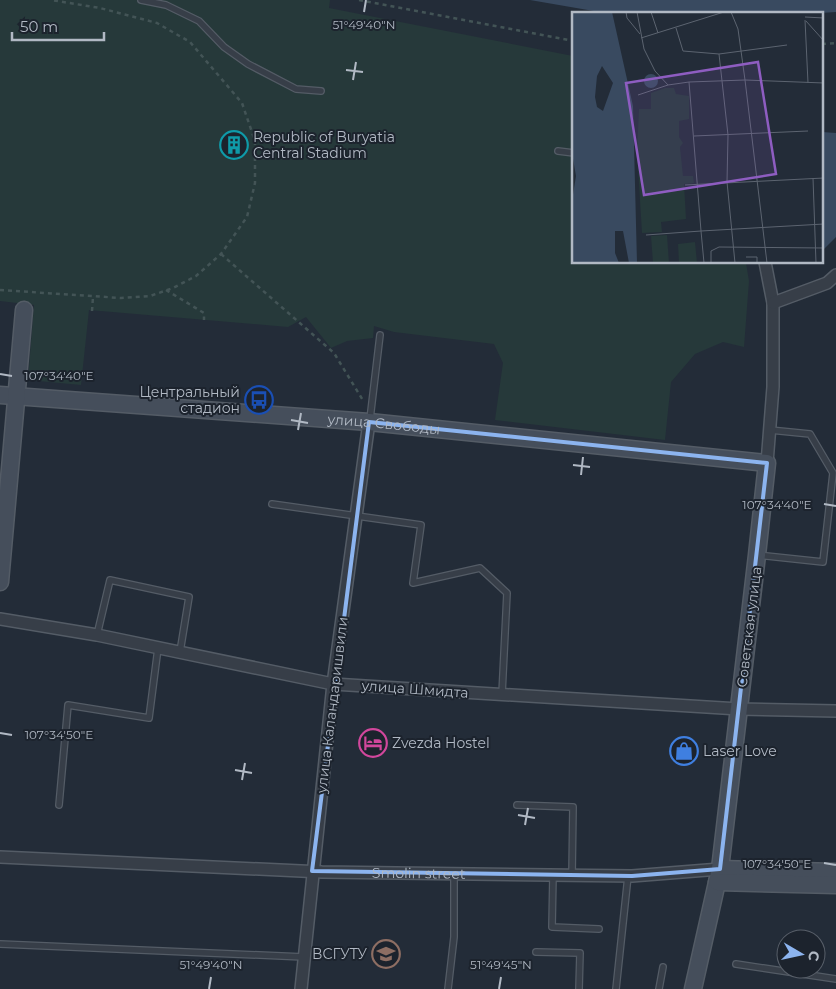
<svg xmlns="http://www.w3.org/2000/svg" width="836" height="989" font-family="Montserrat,sans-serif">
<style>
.green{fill:#26393a}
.water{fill:#394a60}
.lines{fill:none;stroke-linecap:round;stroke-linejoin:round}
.lane-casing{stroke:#545c66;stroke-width:8}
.street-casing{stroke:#545c66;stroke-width:14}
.secondary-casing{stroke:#545c66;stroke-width:19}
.path{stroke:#435456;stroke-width:2.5;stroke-dasharray:4 4;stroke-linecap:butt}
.lane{stroke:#373e48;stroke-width:5.5}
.street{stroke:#373e48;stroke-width:11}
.secondary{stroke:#454e5b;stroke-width:16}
.marked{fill:none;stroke:#8cb4ef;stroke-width:4;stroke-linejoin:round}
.ticks{fill:none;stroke:#b1b9c4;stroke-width:2}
.labels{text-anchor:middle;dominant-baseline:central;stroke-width:4;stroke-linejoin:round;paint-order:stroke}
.poi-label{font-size:14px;fill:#b1b9c4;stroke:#1c232d;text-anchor:start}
.street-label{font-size:14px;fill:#b1b9c4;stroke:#1c232d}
.inset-road{fill:none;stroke:#5c6470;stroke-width:1}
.view{fill:#8e5dc1;fill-opacity:0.15;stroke:#8e5dc1;stroke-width:2.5}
.inset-edge{fill:none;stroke:#b1b9c4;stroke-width:2.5}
.ticks-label{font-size:12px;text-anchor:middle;fill:#b1b9c4;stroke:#1c232d;stroke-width:4;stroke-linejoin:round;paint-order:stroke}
</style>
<rect width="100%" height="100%" fill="#232c38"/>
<!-- green -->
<path class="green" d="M 0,0 L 330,0 L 329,8 L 573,56 L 574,262 L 746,263 L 749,281 L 744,347 L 723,342 L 695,354 L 671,382 L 665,440 L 495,420 L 503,363 L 494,344 L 394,332 L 374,326 L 373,338 L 347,341 L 331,348 L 306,317 L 288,327 L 89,310 L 81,385 L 28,380 L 34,305 L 0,301 Z"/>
<!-- water -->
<path class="water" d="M 530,0 L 836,0 L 836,12 L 805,14 L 611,14 Z
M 822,132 L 836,133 L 836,237 L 823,250 Z"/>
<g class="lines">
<defs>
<path id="lane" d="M 141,0 L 166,5 L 199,21 L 224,47 L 248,64 L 296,89 L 321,91
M 558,151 L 574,153
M 370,419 L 380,335
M 272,504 L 421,525 L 413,583 L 480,568 L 507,593 L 502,694
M 757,555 L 823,562 L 833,473 L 810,434 L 770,430
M 97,635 L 110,580 L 189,597 L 180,652
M 59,805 L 68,705 L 149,718 L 158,648
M 517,805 L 573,807 L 572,875
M 553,875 L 552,927 L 599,929
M 0,944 L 304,957
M 536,952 L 580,953 L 579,989
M 736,964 L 836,979
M 448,989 L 454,937 L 454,874
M 616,989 L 628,876
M 659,989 L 663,967"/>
<g id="street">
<path d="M 765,262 L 773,303 L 773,387 L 767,463"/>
<path d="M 773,303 L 827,283 L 836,275"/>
<path d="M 0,619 L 97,635 L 333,684 L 739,709 L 836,711"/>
<path id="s1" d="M 0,857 L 322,872 L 632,876 L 720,869"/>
<path d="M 301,989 L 333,684 L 369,422"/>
</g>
<g id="secondary">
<path id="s2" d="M 0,395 L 369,422 L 767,463 L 757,555 L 720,869 L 693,989"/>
<path d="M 0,582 L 24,310"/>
<path d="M 720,869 L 836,872"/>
<path d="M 717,882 L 836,885"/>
</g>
</defs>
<!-- lane casing -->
<use href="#lane" class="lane-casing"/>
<!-- street casing -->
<use href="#street" class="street-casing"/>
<!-- secondary casing -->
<use href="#secondary" class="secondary-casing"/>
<!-- path -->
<path class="path" d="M 359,0 L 574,41
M 822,44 L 836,43
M 221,254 L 334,353 L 364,402
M 0,290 L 121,298 L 150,296 L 173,288 L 196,276 L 221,254 L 247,217 L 255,183 L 255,141 L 242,103 L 190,42 L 157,23 L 100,8 L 51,0
M 166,290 L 204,313 L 204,320
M 92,311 L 93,297"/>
<!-- lane -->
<use href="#lane" class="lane"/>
<!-- street -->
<use href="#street" class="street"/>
<!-- secondary -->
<use href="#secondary" class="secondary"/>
</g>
<!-- marked area -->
<path class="marked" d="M 369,422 L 767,463 L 720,869 L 632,876 L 312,871 Z"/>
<!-- ticks -->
<path class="ticks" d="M 364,12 L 366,0M 346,70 L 363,72M 353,80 L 356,62M 0,374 L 12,376M 291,420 L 308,423M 298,430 L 301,413M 573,465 L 590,467M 581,475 L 583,457M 824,504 L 836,506M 0,733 L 12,735M 235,770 L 252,773M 242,780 L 245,763M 518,815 L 535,818M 525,825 L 528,808M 824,863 L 836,865M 209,989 L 211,977M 499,989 L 501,977"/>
<!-- icons -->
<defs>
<symbol id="building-ring" viewBox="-11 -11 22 22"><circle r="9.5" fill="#1c232d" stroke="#0f9aa8" stroke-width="1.5"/><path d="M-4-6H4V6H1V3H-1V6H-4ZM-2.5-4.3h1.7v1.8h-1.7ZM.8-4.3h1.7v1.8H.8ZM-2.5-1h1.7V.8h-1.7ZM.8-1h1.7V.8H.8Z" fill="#0f9aa8"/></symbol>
<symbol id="bus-ring" viewBox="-11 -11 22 22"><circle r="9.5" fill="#1c232d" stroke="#1a4fb4" stroke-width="1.5"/><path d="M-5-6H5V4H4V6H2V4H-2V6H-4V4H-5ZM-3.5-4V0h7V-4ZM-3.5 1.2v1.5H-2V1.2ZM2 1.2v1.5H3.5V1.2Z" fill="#1a4fb4"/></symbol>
<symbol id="hotel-ring" viewBox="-11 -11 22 22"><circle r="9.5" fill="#1c232d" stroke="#d1479c" stroke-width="1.5"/><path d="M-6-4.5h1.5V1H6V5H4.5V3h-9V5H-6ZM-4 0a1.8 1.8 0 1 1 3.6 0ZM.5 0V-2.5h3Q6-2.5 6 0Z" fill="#d1479c"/></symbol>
<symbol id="shop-ring" viewBox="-11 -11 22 22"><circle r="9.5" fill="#1c232d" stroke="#3f7fe0" stroke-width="1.5"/><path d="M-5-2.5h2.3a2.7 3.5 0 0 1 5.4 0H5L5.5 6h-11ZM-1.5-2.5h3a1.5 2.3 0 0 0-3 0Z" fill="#3f7fe0"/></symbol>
<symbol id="university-ring" viewBox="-11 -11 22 22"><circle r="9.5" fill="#1c232d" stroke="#8d6e63" stroke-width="1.5"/><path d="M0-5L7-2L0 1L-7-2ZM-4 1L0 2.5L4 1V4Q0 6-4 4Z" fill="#8d6e63"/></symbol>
</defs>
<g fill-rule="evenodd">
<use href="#building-ring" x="218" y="129" width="32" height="32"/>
<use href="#bus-ring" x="243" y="384" width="32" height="32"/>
<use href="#hotel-ring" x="357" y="727" width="32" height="32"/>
<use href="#shop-ring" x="668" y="735" width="32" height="32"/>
<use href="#university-ring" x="370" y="938" width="32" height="32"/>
</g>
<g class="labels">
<!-- poi labels -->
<g class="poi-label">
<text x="253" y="137">Republic of Buryatia<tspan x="253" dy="16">Central Stadium</tspan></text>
<text x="240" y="392" text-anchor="end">Центральный<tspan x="240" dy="16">стадион</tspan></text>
<text x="392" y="743">Zvezda Hostel</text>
<text x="703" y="751">Laser Love</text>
<text x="367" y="954" text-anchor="end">ВСГУТУ</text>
</g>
<!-- street labels -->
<g class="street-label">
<text stroke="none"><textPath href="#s2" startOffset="385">улица Свободы</textPath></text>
<text transform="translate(749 627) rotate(-83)">Советская улица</text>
<text transform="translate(415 689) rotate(4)">улица Шмидта</text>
<text transform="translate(332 705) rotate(-83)">улица Каландаришвили</text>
<text stroke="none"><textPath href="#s1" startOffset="419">Smolin street</textPath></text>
</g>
</g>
<!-- overview -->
<g transform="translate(572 12)">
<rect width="251" height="251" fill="#232c38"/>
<path d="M 93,76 L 102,76 L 104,82 L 117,84 L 117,107 L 107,109 L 107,125 L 111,131 L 108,135 L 111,164 L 121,164 L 122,171 L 112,172 L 114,207 L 89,210 L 90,220 L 70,221 L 65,139 L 67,97 L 79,97 L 79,81 ZM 95,223 L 97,251 L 81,251 L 79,224 ZM 123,230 L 125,251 L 107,251 L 106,232 Z" fill="#26393a"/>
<path d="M 0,0 L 40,0 L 61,94 L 65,251 L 57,251 L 51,219 L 43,219 L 43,241 L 47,251 L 0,251 L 0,189 L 4,164 L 0,141 ZM 30,54 L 41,71 L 31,99 L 25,95 L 23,85 L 25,64 ZM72 69a7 7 0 1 1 14 0a7 7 0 1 1-14 0Z" fill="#394a60" fill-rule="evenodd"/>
<path class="inset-road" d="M 54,0 L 55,6 L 68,22M 65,0 L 72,37 L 83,59 L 96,73M 79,0 L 86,21M 159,0 L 166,17 L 173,68 L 117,70 L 129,219 L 252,212M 233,5 L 252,6M 233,8 L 236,71M 234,9 L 252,29M 104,16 L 111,39 L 147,42 L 215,33M 69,26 L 152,0M 147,42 L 156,123 L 155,170 L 163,251M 66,83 L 96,73 L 117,70M 122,124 L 236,119M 241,166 L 244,251M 113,173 L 252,166M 74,223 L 129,219 L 132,251M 174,245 L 185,245 L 185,251M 139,251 L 139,239 L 147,235 L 252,236M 195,251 L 173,68 L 252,71"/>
<path class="view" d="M 186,50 L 204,162 L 72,183 L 54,71 Z"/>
<rect width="251" height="251" class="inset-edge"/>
</g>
<g class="ticks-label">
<text x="364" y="29">51°49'40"N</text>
<text x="59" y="380">107°34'40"E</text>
<text x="777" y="509">107°34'40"E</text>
<text x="59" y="739">107°34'50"E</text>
<text x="777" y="868">107°34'50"E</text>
<text x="211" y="969">51°49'40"N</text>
<text x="501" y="969">51°49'45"N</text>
</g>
<!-- north arrow -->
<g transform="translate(801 954) rotate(99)"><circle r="24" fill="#1c232d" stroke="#585f69"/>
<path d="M0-4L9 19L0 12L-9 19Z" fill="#8cb4ef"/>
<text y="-8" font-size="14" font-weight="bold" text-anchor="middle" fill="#b1b9c4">С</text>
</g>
<!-- scale -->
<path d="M12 32v8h92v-8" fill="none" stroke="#b1b9c4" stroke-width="2.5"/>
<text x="20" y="32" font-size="15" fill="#b1b9c4" stroke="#1c232d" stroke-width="4" paint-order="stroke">50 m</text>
</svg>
